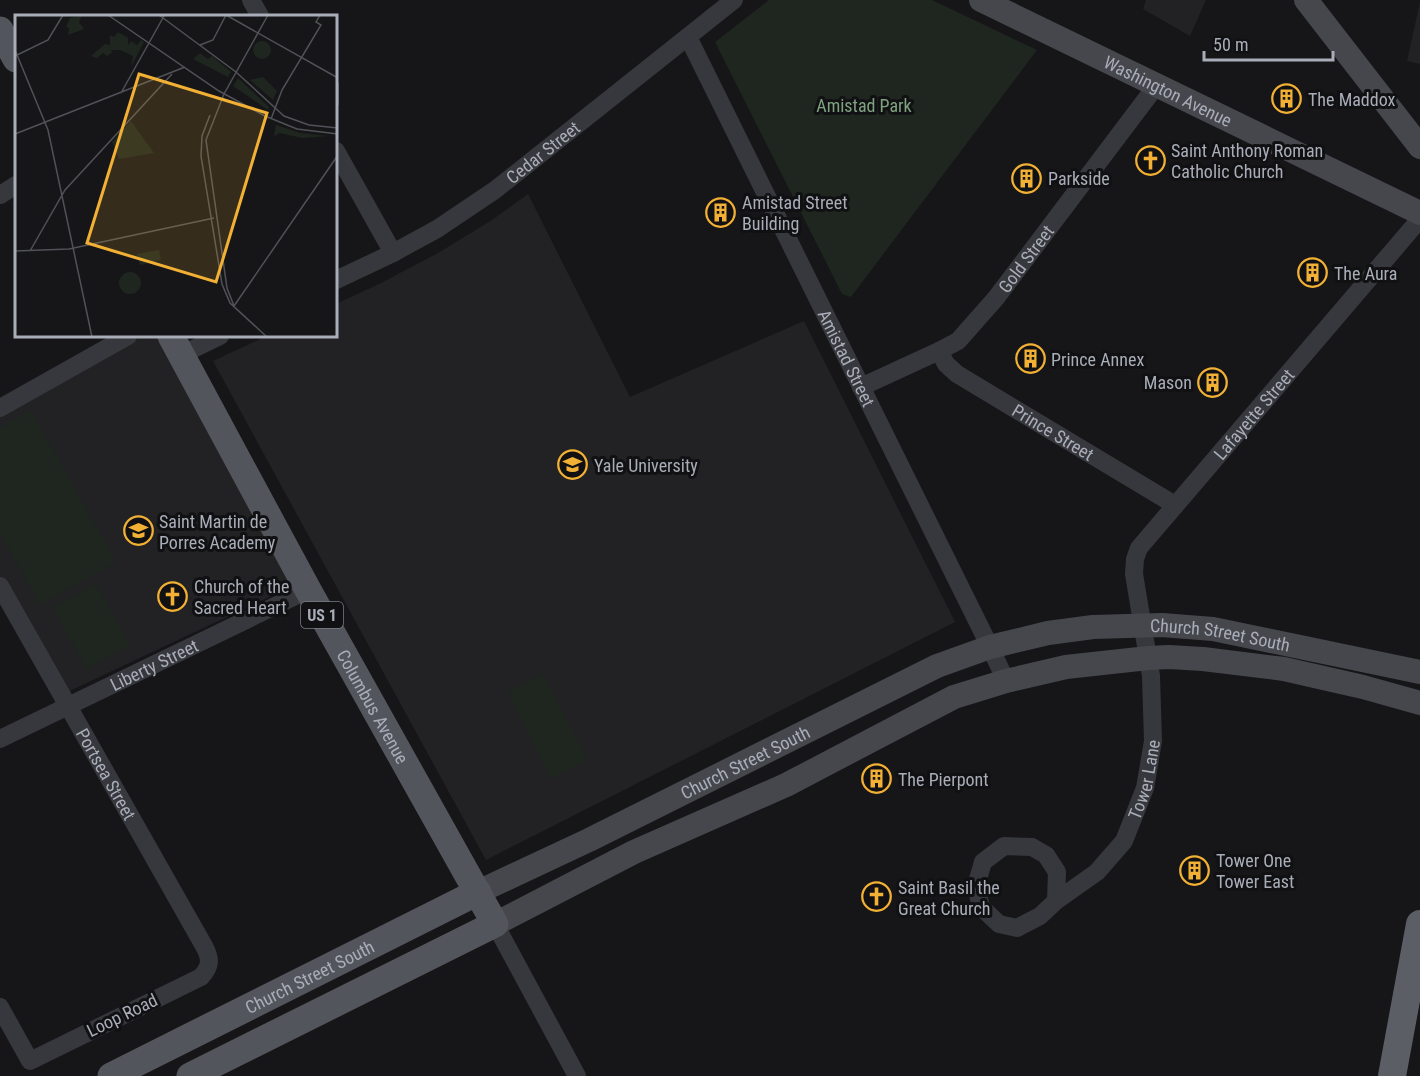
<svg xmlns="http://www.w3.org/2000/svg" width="1420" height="1076" font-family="'Roboto Condensed',sans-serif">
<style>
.built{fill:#222225}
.green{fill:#1e261f}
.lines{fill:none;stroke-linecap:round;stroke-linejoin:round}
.minor{stroke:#37383d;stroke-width:18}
.secondary{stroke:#45474d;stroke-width:24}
.primary{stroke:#53555c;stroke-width:27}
.trunk{stroke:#5b5e65;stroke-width:28}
.labels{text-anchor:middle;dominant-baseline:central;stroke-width:6;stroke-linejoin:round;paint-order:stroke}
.shield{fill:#111113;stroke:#7b7e86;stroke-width:1.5}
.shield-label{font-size:16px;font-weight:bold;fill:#a8adb8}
.street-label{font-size:18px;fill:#a8adb8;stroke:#111113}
.poi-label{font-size:18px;fill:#a8adb8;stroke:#111113;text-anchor:start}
.park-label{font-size:18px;fill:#7fa381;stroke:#111113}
.inset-road{fill:none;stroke:#505258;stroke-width:1.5}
.view{fill:#f2b134;fill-opacity:0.15;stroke:#f2b134;stroke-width:3}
.inset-edge{fill:none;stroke:#a8adb8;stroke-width:3}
</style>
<rect width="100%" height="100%" fill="#161618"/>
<!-- built -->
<path class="built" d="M 1146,0 L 1206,0 L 1190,36 L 1143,9 Z
M 1420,2 L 1420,64 L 1407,61 Z
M 528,194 L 630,397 L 804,321 L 955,622 L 486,860 L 213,361 L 267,336 L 336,336 L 336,304 L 379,284 L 438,253 L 492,220 Z
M 128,336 L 171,336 L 303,581 L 61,695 L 0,586 L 0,408 Z"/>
<!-- green -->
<path class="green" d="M 769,0 L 932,0 L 1037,50 L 851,297 L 842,294 L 715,42 Z
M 31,410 L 116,562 L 40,605 L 0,533 L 0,428 Z
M 96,584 L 130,645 L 87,669 L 52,607 Z
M 543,673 L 588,760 L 550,779 L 508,692 Z"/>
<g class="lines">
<!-- minor -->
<g class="minor">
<path d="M 251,0 L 260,16"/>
<path id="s1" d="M 688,37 L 990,647 L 1006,681"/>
<path d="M 336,151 L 393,253"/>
<path d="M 0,195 L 16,185"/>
<path id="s2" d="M 336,280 L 393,253 L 437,229 L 495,190 L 734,0"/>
<path id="s3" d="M 939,351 L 946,364 L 957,374 L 1175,505"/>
<path d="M 181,355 L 220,336"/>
<path id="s4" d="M 861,387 L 939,351 L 958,341 L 996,298 L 1156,86"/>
<path d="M 0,408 L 128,336"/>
<path id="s5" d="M 0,586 L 204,946 C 211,959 211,966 201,977 L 30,1061 L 0,1007"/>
<path id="s6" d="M 0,739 L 308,590"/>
<path id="s7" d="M 1056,901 L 1057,872 L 1046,855 L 1032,847 L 1004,846 L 983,862 L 976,886 L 981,907 L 999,924 L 1017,928 L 1040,916 L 1056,901 L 1097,872 L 1124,841 L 1145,788 L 1153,741 L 1151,676 L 1134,574 L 1135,559 L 1139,548 L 1420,219"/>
<path d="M 495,924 L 577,1076"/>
</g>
<!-- secondary -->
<g class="secondary">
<path id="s8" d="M 981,0 L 1420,213"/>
<path d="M 1306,0 L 1420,147"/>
<path id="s9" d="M 478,892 L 589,840 L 937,666 L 990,647 L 1048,633 L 1093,627 L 1162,625 L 1213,629 L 1420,672"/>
<path d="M 495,924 L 634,852 L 786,785 L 954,697 L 1006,681 L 1066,667 L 1148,658 L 1169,657 L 1203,659 L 1284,669 L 1363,687 L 1420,703"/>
</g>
<!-- primary -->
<g class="primary">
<path d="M 0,30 L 16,59"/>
<path id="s10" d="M 171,336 L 308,590 L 495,924 L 190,1076"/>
<path id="s11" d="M 111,1076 L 478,892"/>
</g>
<!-- trunk -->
<path class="trunk" d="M 1392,1076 L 1420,924"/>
</g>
<!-- icons -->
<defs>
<symbol id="building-ring" viewBox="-11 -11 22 22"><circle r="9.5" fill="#111113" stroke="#f2b134" stroke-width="1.5"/><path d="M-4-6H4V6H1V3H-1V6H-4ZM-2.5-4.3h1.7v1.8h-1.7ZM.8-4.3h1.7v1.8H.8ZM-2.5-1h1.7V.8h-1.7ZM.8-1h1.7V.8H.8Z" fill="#f2b134"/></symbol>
<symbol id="church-ring" viewBox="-11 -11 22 22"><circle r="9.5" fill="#111113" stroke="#f2b134" stroke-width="1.5"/><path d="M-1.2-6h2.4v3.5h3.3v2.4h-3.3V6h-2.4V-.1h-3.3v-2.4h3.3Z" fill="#f2b134"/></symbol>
<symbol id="university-ring" viewBox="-11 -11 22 22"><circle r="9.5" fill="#111113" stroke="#f2b134" stroke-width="1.5"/><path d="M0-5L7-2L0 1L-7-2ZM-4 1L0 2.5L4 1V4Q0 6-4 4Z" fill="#f2b134"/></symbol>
<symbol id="school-ring" viewBox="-11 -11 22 22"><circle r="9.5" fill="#111113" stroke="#f2b134" stroke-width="1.5"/><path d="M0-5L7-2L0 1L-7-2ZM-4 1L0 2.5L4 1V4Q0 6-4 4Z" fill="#f2b134"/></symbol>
</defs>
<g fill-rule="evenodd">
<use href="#building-ring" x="1270" y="82" width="33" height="33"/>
<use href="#church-ring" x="1134" y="144" width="33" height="33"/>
<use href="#building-ring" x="1010" y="162" width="33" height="33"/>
<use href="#building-ring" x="704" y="196" width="33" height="33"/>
<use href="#building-ring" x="1296" y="256" width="33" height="33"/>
<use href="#building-ring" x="1014" y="342" width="33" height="33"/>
<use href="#building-ring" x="1196" y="366" width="33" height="33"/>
<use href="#university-ring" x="556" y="448" width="33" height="33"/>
<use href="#school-ring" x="122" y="514" width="33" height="33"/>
<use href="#church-ring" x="156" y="580" width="33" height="33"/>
<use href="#building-ring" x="860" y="762" width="33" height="33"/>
<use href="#building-ring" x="1178" y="854" width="33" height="33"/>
<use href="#church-ring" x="860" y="880" width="33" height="33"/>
</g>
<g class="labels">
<!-- shield labels -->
<rect class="shield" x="301" y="602" width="42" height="26" rx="4.5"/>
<g class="shield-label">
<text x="322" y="615">US 1</text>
</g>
<!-- street labels -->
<g class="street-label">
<text stroke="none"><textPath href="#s8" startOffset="208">Washington Avenue</textPath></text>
<text stroke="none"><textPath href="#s2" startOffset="244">Cedar Street</textPath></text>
<text stroke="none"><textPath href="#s4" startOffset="214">Gold Street</textPath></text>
<text stroke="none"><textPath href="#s1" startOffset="358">Amistad Street</textPath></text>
<text stroke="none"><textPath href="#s7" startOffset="825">Lafayette Street</textPath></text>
<text stroke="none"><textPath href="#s3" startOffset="142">Prince Street</textPath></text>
<text stroke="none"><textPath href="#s9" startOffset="801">Church Street South</textPath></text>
<text stroke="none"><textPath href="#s6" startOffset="171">Liberty Street</textPath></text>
<text stroke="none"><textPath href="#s10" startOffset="422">Columbus Avenue</textPath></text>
<text stroke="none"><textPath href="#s9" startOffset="297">Church Street South</textPath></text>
<text stroke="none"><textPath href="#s5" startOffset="216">Portsea Street</textPath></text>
<text stroke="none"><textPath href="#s7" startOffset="414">Tower Lane</textPath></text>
<text stroke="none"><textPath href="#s11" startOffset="222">Church Street South</textPath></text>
<text transform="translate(122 1015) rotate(-26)">Loop Road</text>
</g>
<!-- poi labels -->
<g class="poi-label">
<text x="1308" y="99">The Maddox</text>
<text x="1171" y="150">Saint Anthony Roman<tspan x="1171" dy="21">Catholic Church</tspan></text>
<text x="1048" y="178">Parkside</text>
<text x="742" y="202">Amistad Street<tspan x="742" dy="21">Building</tspan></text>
<text x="1334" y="273">The Aura</text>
<text x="1051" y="359">Prince Annex</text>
<text x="1192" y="382" text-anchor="end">Mason</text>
<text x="594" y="465">Yale University</text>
<text x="159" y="521">Saint Martin de<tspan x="159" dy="21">Porres Academy</tspan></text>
<text x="194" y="586">Church of the<tspan x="194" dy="21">Sacred Heart</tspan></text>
<text x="898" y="779">The Pierpont</text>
<text x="1216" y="860">Tower One<tspan x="1216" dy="21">Tower East</tspan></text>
<text x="898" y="887">Saint Basil the<tspan x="898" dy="21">Great Church</tspan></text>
</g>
<!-- park labels -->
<g class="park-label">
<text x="864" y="105">Amistad Park</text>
</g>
</g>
<!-- overview -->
<g transform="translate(15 15)">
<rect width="322" height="322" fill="#161618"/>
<path d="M 67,0 L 64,7 L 69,14 L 53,20 L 54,13 L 51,12 L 55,3 ZM 103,17 L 113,23 L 113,30 L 116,26 L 122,30 L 126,25 L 129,27 L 116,52 L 118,41 L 105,35 L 95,35 L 98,37 L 92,41 L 88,38 L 82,43 L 76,41 L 90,29 L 95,30 L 95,20 L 99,22 ZM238 35a9 9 0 1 1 18 0a9 9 0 1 1-18 0ZM 185,38 L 193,44 L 197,41 L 216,57 L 213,62 L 178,44 ZM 248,62 L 262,76 L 258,85 L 235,65 ZM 223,63 L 254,92 L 253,95 L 218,71 ZM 116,106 L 139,138 L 104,144 L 97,127 ZM 261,110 L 285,118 L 313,121 L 287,123 L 265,118 L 259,121 ZM 144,235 L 146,245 L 125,250 L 122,239 ZM104 268a11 11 0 1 1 22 0a11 11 0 1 1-22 0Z" fill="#1e261f"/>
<path class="inset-road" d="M 93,0 L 204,76 L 250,101 L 282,114 L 323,119M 144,0 L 221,57 L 269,101 L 294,110 L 323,113M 211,0 L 323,63M 185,30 L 198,25 L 211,0M 0,35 L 33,115 L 77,322M 0,41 L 33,25 L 48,0M 323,68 L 323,90M 106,78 L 149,1M 195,100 L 187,121 L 186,141 L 207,269 L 215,288 L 252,322M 256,104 L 267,75 L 306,10 L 301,7 L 305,0M 0,119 L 170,52M 0,236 L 54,234 L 199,203M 15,236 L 50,175 L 157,59M 219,291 L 212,273 L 191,125 L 209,79 L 253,0M 219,291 L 323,140"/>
<path class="view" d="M 124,59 L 252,98 L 201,267 L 72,228 Z"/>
<rect width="322" height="322" class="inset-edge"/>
</g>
<!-- scale -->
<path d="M1204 51v9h129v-9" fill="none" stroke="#a8adb8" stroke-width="3"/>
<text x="1213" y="51" font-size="18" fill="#a8adb8" stroke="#111113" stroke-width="4.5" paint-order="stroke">50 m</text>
</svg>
